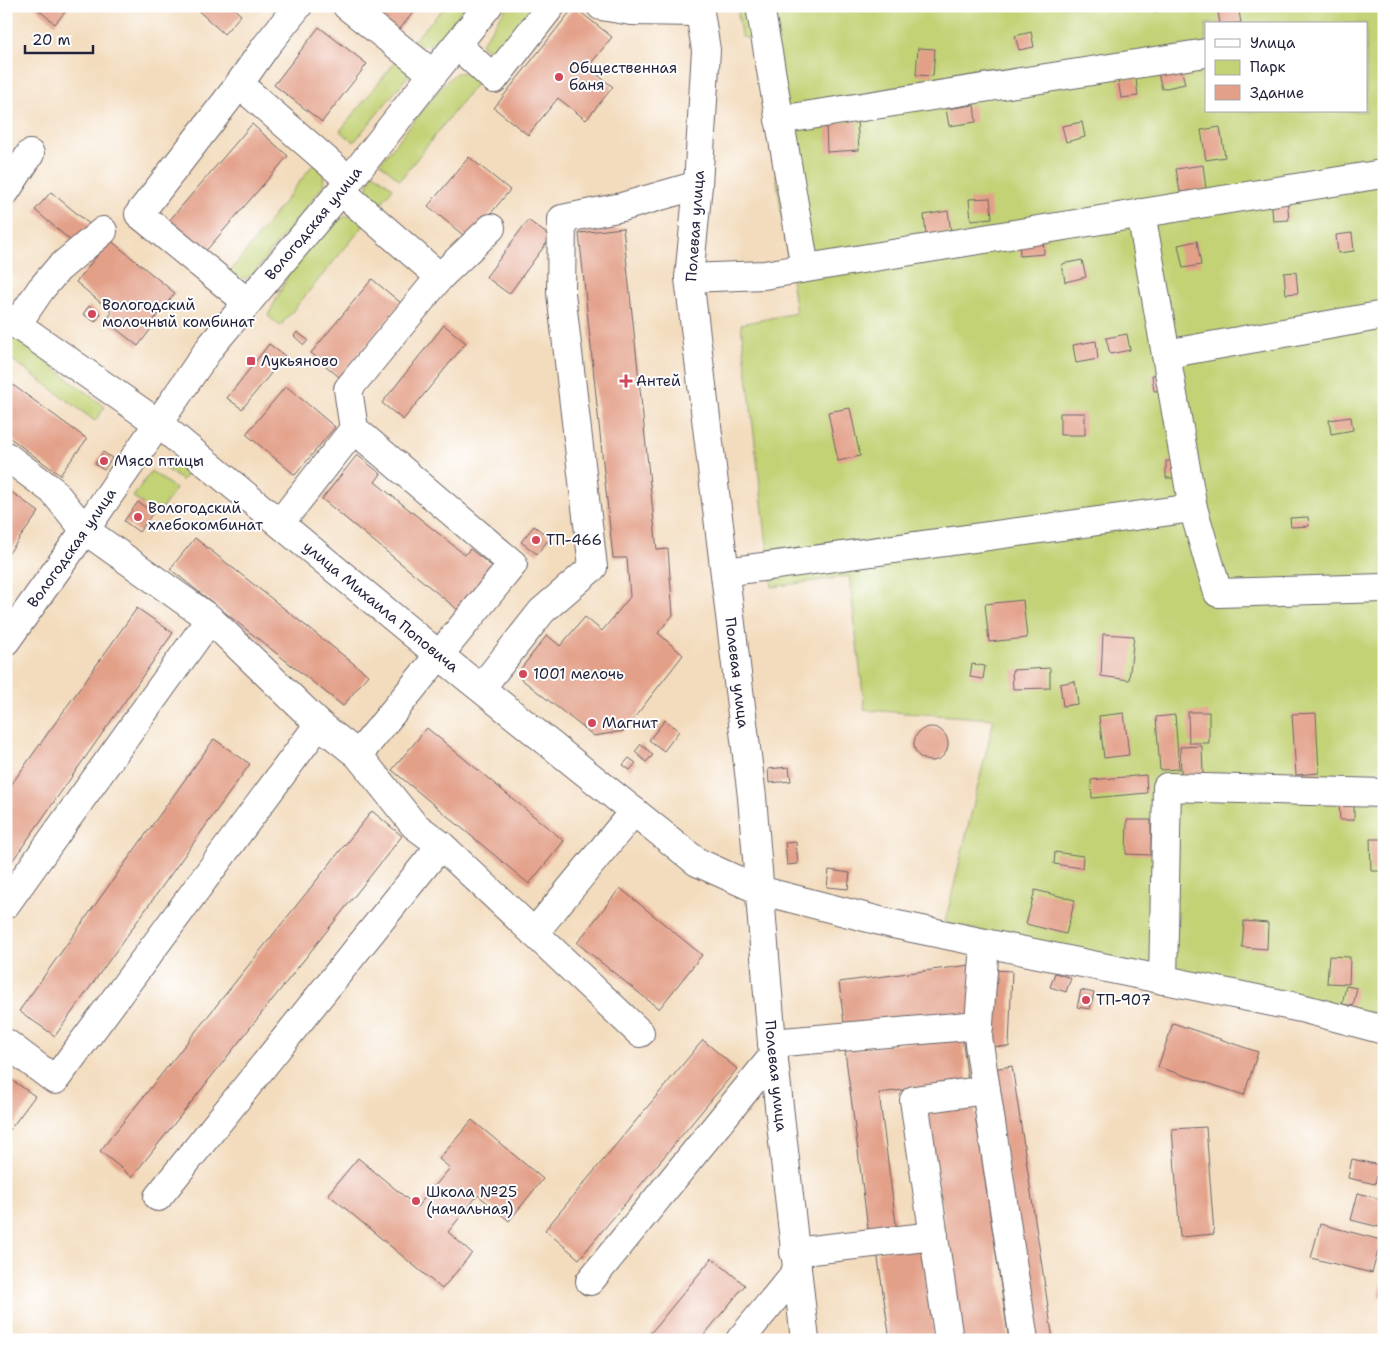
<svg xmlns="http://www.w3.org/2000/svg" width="1390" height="1346" font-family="'Shantell Sans',sans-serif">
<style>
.green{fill:#c2d275;stroke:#727a58;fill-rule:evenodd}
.building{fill:#e3a089}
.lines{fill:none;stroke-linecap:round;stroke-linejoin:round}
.minor-casing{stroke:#6b6368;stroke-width:30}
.minor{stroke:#fff;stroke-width:28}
.poi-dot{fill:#d1495b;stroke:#fff;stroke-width:2}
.labels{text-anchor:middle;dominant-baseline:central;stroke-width:4;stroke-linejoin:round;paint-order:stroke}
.poi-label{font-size:15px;fill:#22223b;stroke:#fff;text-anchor:start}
.street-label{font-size:15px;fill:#22223b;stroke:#fff}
</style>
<rect width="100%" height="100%" fill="#fff"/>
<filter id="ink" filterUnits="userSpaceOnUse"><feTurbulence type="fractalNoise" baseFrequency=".02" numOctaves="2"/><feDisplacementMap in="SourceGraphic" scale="10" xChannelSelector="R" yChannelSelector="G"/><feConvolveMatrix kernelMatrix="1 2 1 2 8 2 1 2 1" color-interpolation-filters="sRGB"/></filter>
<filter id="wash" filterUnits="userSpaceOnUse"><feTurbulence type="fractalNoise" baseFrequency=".0096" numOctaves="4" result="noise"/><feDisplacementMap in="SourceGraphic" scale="20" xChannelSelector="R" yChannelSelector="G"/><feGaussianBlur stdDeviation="1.12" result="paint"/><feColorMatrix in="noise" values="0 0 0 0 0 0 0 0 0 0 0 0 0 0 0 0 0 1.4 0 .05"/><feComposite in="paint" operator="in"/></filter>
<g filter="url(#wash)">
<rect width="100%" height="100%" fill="#f3dcbd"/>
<!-- green -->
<path class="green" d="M 446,6 L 465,6 C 452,24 436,54 410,44 Z
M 508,6 L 532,6 L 531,13 L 496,57 L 481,44 Z
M 737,6 L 1384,6 L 1384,1017 L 945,923 L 994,719 L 865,710 L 849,576 L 772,587 L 741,324 L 796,313 L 757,43 L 741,36 ZM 1206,24 L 1366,24 L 1366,111 L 1206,111 Z
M 401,55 L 409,71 L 408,76 L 354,142 L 340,131 Z
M 473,71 L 483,75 L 400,180 L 380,163 L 445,83 L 456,73 Z
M 314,163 C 323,170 325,175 323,186 L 253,274 C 243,281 238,280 227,276 Z
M 374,173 L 393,188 L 378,208 C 368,198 364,184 374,173 Z
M 346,216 L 351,216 L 365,224 L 280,326 L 268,316 L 290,271 L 325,230 Z
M 6,331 L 105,407 L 95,421 L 6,355 Z
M 166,459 L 182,462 L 191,468 L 182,481 L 159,463 Z
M 151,471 L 176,489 L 158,514 L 133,497 Z"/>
<g id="blocks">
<!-- building -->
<path class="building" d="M 34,6 L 70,6 L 55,24 Z
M 193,6 L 231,6 L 241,15 L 224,34 Z
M 364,6 L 418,6 L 396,34 Z
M 1153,6 L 1168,6 L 1169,9 L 1154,12 Z
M 1217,6 L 1238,6 L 1241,23 L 1220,24 Z
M 574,7 L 612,37 L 588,67 L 613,87 L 586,120 L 558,98 L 528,135 L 494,108 Z
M 319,27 L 367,64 L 322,122 L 274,85 Z
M 1031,32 L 1034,47 L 1019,50 L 1015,36 Z
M 918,48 L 935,49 L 933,76 L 916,75 Z
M 1181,68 L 1185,84 L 1162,89 L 1158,73 Z
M 1136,78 L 1138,96 L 1121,98 L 1118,80 Z
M 974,105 L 976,122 L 949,126 L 946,109 Z
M 857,121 L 859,150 L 827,152 L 826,123 Z
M 1082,122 L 1085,137 L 1066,142 L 1062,126 Z
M 252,124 L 288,156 L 204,253 L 168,222 Z
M 1220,127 L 1225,157 L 1206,160 L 1201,130 Z
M 469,157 L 510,190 L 469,240 L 428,206 Z
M 1203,165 L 1206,189 L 1180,192 L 1176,169 Z
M 51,192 L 93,227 L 77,246 L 35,210 Z
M 1287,196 L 1289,220 L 1273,221 L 1271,197 Z
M 990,198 L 992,218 L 971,220 L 969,199 Z
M 948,211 L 951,232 L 926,235 L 924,215 Z
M 528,220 L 551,237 L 509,294 L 486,277 Z
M 623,228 L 657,550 L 668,549 L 673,615 L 658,633 L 683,655 L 624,731 L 594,736 L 516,675 L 547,635 L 560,646 L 585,617 L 602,631 L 630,597 L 627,558 L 613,558 L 579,233 Z
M 1352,233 L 1354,251 L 1338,253 L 1336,235 Z
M 1043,238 L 1044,254 L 1020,256 L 1019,239 Z
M 110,240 L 175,293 L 148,327 L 151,329 L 138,346 L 106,321 L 112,312 L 76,282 Z
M 1197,241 L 1201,265 L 1183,268 L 1178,245 Z
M 1082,260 L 1086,277 L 1065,282 L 1062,264 Z
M 1296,272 L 1298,293 L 1286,294 L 1284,273 Z
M 372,279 L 401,303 L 339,377 L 311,353 Z
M 89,306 L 101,314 L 95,322 L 83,314 Z
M 444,325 L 466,343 L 403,420 L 382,403 Z
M 297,332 L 308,340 L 304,345 L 294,336 Z
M 1127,334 L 1130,350 L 1110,354 L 1106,338 Z
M 1096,341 L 1098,359 L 1076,363 L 1073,345 Z
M 269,344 L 285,356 L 242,409 L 227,398 Z
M 1164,374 L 1166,390 L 1154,391 L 1152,375 Z
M 6,380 L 87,439 L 60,475 L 6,435 Z
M 286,386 L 335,427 L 295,475 L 246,434 Z
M 850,408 L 860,456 L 838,461 L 828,412 Z
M 1060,413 L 1085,413 L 1085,435 L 1060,435 Z
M 1351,417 L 1353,430 L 1331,434 L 1329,420 Z
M 103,452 L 112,458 L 104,470 L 95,464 Z
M 357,455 L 381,474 L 375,482 L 465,555 L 470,549 L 493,567 L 458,610 L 322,499 Z
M 1166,461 L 1179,461 L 1179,478 L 1166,478 Z
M 6,488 L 39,512 L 6,557 Z
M 138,502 L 153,513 L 139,532 L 124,521 Z
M 1308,517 L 1309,526 L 1291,527 L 1290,518 Z
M 534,526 L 550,538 L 537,554 L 521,542 Z
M 195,538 L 368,675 L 343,706 L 170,569 Z
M 1023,600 L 1027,638 L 989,642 L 985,604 Z
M 137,608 L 173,633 L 6,870 L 6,792 Z
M 1103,634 L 1134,636 L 1129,680 L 1101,676 Z
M 972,664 L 985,666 L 983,679 L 970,677 Z
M 1050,668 L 1050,688 L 1013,689 L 1012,670 Z
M 1075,681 L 1078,704 L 1063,706 L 1060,684 Z
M 1188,712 L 1209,712 L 1209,743 L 1189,743 Z
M 1124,713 L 1129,755 L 1104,758 L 1099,716 Z
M 1316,713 L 1319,773 L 1296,775 L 1292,714 Z
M 1175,715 L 1179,769 L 1160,770 L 1156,717 Z
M 665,720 L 679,731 L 664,751 L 649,740 Z
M914 744a17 17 0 1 1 34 0a17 17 0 1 1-34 0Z
M 427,728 L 564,841 L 529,884 L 392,770 Z
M 214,739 L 250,764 L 55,1036 L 19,1011 Z
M 641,744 L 653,755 L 646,762 L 635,752 Z
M 1202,746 L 1203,774 L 1181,775 L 1180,747 Z
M 629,758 L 636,763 L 630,770 L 623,765 Z
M 789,767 L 791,781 L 769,783 L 768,769 Z
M 1146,775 L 1147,793 L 1092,798 L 1091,780 Z
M 1339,803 L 1354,803 L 1354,820 L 1340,820 Z
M 372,811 L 402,836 L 132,1177 L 100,1151 Z
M 1127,820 L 1151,820 L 1151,855 L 1126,854 Z
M 1370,839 L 1384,839 L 1384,871 L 1371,871 Z
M 796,842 L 798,864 L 787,865 L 785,843 Z
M 1055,852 L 1083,856 L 1082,868 L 1054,864 Z
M 829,870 L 850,873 L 848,889 L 827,887 Z
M 620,888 L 702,955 L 659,1009 L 577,943 Z
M 1035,890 L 1075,900 L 1066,934 L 1026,924 Z
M 1244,921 L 1268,923 L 1267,949 L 1242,947 Z
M 1329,956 L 1350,957 L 1349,984 L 1327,983 Z
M 970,965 L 976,1015 L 845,1031 L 839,982 Z
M 992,970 L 1012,971 L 1009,1047 L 988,1046 Z
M 1055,973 L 1071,978 L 1066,992 L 1050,987 Z
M 1346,986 L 1357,988 L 1353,1006 L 1342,1004 Z
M 1081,990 L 1094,993 L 1090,1009 L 1077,1007 Z
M 1173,1023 L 1258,1052 L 1244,1095 L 1158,1067 Z
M 962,1036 L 968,1082 L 879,1093 L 897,1232 L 869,1236 L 845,1051 Z
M 703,1040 L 737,1069 L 579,1259 L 545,1230 Z
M 1012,1066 L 1053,1340 L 1033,1340 L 993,1069 Z
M 6,1076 L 35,1096 L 6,1135 Z
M 973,1100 L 1009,1340 L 961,1340 L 927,1107 Z
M 472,1120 L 543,1179 L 509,1221 L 478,1195 L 448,1232 L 472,1253 L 442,1289 L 328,1194 L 358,1158 L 417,1207 L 450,1168 L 439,1159 Z
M 1206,1127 L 1214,1234 L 1180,1237 L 1172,1129 Z
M 1352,1159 L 1379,1165 L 1375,1184 L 1348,1178 Z
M 1358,1193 L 1384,1200 L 1383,1228 L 1351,1220 Z
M 1320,1224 L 1381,1240 L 1372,1273 L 1311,1258 Z
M 921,1245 L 935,1340 L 890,1340 L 877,1252 Z
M 712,1258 L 745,1285 L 700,1340 L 645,1340 Z
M 1383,1278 L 1384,1278 L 1384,1298 L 1378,1297 Z"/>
</g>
</g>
<g filter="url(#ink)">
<use href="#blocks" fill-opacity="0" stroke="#6b6368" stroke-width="1"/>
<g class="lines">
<defs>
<g id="minor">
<path d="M 347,6 L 433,74"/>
<path d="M 601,6 L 631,11 L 700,12"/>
<path id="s1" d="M 699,6 L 706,50 L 698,185 L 689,278 L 752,797 L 772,1043 L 805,1340"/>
<path d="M 760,6 L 805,268"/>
<path d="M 457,45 L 494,79 L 551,6"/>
<path d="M 239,84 L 349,180"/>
<path d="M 779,120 L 1206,53"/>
<path d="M 6,191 L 30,154"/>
<path d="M 341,191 L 440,277"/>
<path d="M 1141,213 L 1193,508 L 1218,593 L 1384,588"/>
<path d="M 689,278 L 764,275 L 1382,174"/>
<path d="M 247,302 L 139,214 L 235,90 L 266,46 L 298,6"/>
<path id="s2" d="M 6,317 L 159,424 L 439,655 L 697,862 L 759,890 L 888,923 L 1301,1008 L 1384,1030"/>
<path d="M 17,324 L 41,289 L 58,269 L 103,231"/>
<path d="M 1166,354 L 1384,315"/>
<path d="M 354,429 L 348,389 L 440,277 L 491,228"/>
<path d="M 6,456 L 53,491 L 85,530 L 210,619 L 319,724 L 358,755 L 513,564 L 354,429 L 280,523"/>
<path d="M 725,572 L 1193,508"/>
<path id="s3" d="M 6,641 L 85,530 L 211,346 L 341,191 L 433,74 L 488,6"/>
<path d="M 481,688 L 542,611 L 593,567 L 561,293 L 562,219 L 622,207 L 698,185"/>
<path d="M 358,755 L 414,825 L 441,845 L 640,1033"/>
<path d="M 6,904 L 210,619"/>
<path d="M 534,933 L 634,811"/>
<path d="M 985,944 L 978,1037 L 1024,1340"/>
<path d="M 1163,980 L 1167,787 L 1384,793"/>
<path d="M 6,1043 L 55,1080 L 319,724"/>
<path d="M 772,1043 L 979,1025"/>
<path d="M 158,1197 L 441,845"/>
<path d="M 794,1252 L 934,1236"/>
<path d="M 590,1281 L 774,1055"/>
<path d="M 740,1340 L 797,1271"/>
<path d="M 949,1340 L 914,1100 L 986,1090"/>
</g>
</defs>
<!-- minor casing -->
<use href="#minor" class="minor-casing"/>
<!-- minor -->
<use href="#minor" class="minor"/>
</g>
</g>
<!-- markers -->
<g class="poi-dot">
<circle cx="559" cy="77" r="5"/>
<circle cx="92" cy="314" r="5"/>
<rect x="246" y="356" width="10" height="10" rx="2.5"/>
<path d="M623.5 373.5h5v5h5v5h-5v5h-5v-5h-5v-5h5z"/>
<circle cx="104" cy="461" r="5"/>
<circle cx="138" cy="517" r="5"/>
<circle cx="536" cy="540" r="5"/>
<circle cx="523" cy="674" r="5"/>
<circle cx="592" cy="723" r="5"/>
<circle cx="1086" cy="1000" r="5"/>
<circle cx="416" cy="1201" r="5"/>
</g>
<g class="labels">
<!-- poi labels -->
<g class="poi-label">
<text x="569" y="68">Общественная<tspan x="569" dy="17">баня</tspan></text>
<text x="102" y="305">Вологодский<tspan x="102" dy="17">молочный комбинат</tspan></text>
<text x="261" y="361">Лукьяново</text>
<text x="636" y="381">Антей</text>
<text x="114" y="461">Мясо птицы</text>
<text x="148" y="508">Вологодский<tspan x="148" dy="17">хлебокомбинат</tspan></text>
<text x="546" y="540">ТП-466</text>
<text x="533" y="674">1001 мелочь</text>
<text x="602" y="723">Магнит</text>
<text x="1096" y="1000">ТП-907</text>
<text x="426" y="1192">Школа №25<tspan x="426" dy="17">(начальная)</tspan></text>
</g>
<!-- street labels -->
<g class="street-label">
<text stroke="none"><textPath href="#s3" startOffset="519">Вологодская улица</textPath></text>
<text transform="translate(695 226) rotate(-86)">Полевая улица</text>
<text stroke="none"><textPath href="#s3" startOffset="114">Вологодская улица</textPath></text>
<text stroke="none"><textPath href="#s2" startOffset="474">улица Михаила Поповича</textPath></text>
<text stroke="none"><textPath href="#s1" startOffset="671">Полевая улица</textPath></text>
<text stroke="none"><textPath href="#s1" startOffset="1076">Полевая улица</textPath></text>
</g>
</g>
<!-- margin -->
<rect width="1390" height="1346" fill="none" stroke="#fff" stroke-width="25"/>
<!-- legend -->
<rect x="1205" y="22" width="162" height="90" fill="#ffffff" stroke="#a7a7b1"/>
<rect x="1215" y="39" width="25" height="8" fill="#ffffff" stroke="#a7a7b1"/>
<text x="1250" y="48" font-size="15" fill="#22223b">Улица</text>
<rect x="1215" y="60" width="25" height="15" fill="#c2d275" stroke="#a7a7b1"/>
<text x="1250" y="72" font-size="15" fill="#22223b">Парк</text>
<rect x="1215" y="85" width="25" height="15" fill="#e3a089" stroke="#a7a7b1"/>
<text x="1250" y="98" font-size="15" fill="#22223b">Здание</text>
<!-- scale -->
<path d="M25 45v8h68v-8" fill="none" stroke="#22223b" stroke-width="2.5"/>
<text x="32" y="45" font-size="15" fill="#22223b" stroke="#ffffff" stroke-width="4" paint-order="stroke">20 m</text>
</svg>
